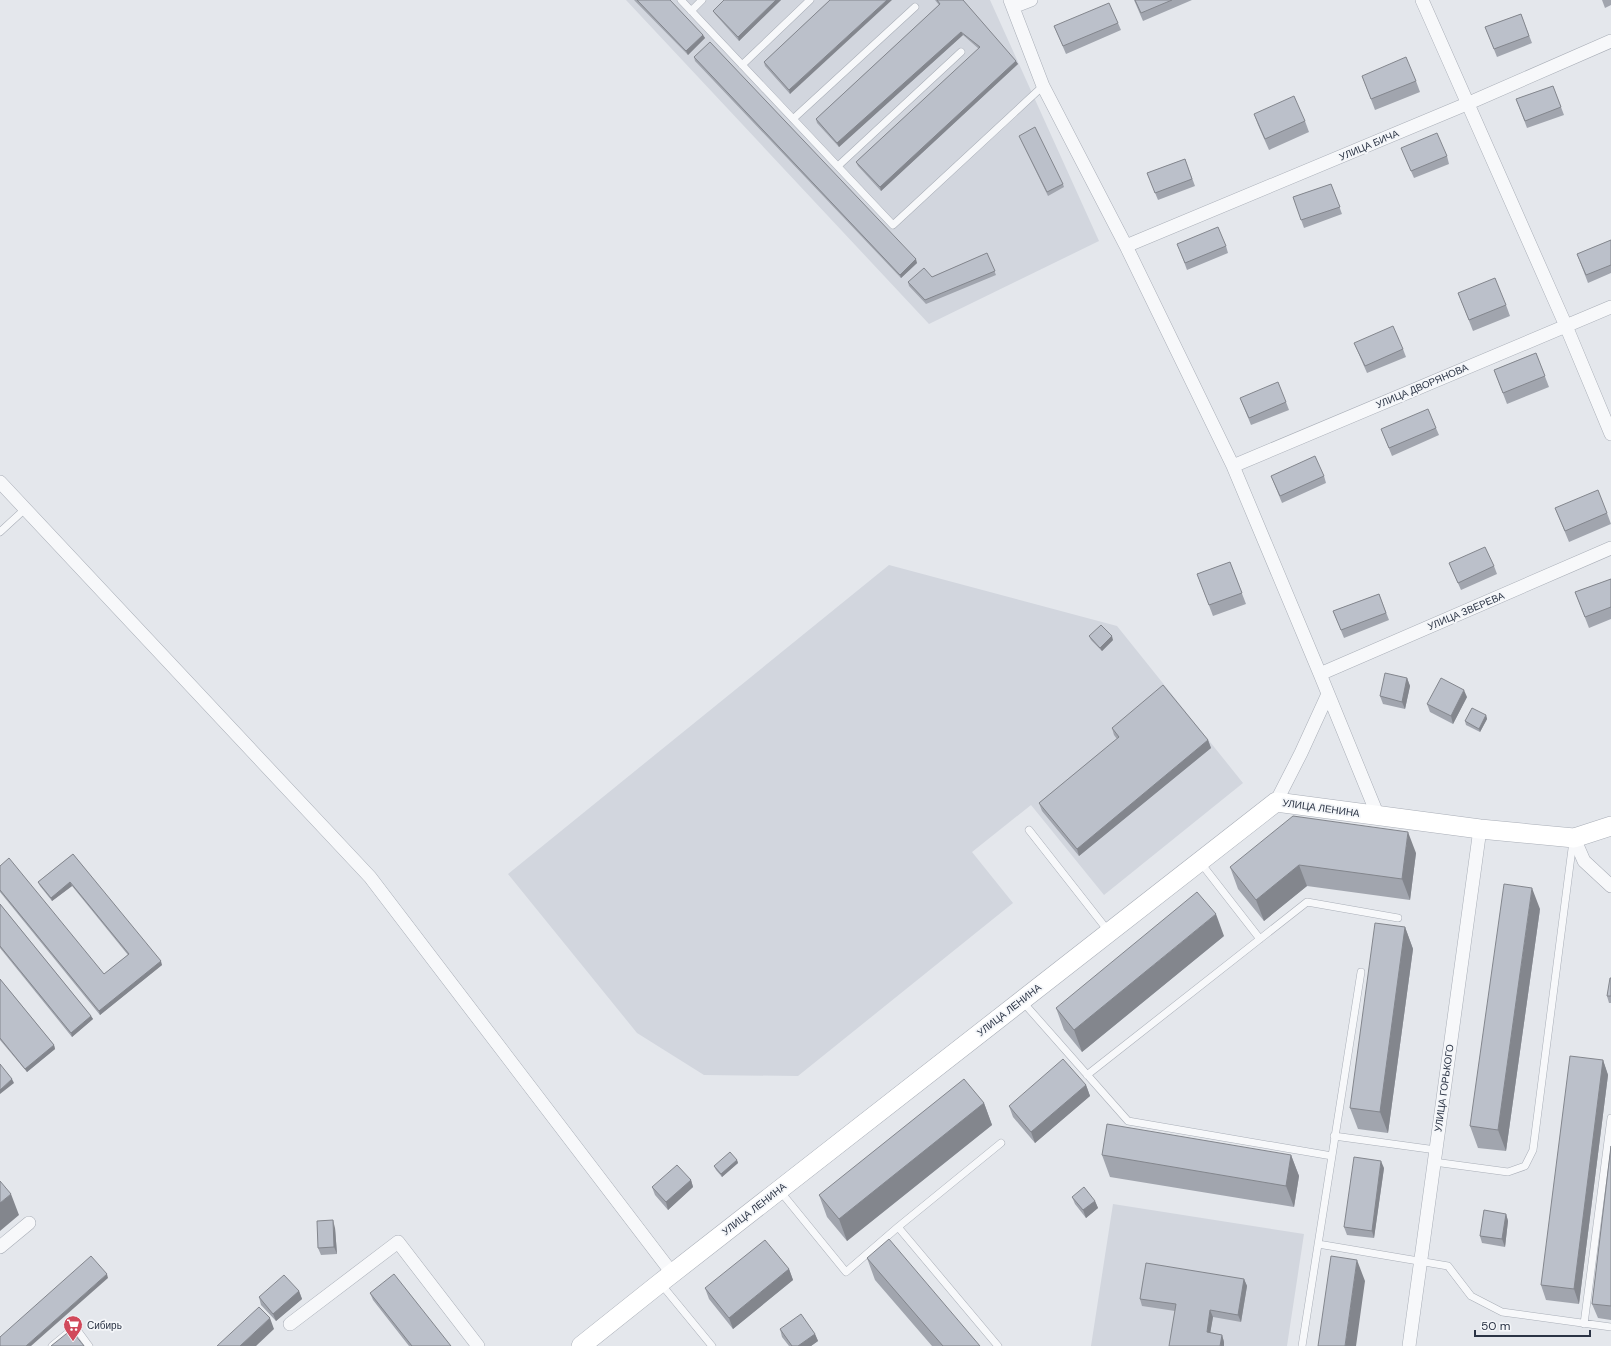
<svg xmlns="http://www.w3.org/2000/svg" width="1611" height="1346" font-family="'DM Sans',sans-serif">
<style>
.built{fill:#d2d6de}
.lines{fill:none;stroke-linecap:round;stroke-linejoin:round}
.lane-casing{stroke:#a9aeb7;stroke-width:8}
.street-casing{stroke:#a9aeb7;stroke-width:14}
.secondary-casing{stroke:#a9aeb7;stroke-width:20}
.lane{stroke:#f7f8fa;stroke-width:7}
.street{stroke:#f7f8fa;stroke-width:13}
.secondary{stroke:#fff;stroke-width:19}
.wall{fill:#a1a5ae}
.shaded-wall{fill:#83868d}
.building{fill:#bbc0ca;stroke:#83868d}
.labels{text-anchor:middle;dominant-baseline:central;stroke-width:3.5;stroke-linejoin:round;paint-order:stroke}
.street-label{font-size:10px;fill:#2b3445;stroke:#f4f6f9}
.poi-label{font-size:10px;fill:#2b3445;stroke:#f4f6f9;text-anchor:start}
</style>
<rect width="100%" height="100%" fill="#e4e7ec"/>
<!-- built -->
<path class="built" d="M 626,0 L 990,0 L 1099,241 L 929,324 Z
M 889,565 L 1117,626 L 1243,783 L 1104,895 L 1031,805 L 972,852 L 1013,903 L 798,1076 L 704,1075 L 637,1033 L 508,874 Z
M 1113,1204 L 1304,1234 L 1287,1346 L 1091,1346 Z"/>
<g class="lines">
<defs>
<path id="lane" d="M 681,0 L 893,225 L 1043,86
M 691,11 L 702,0
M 742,65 L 810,0
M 793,119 L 915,7
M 838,166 L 961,52
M 0,532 L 25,509
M 1029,830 L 1109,932
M 1200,862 L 1260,939
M 1022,1001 L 1128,1121 L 1332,1156
M 1087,1075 L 1307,902 L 1398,918
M 1334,1136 L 1436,1150
M 1434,1162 L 1508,1172 L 1525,1166 L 1533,1150 L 1573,841
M 780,1191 L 846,1272 L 898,1227
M 1318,1244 L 1448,1266 L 1471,1296 L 1502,1312 L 1611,1327
M 661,1284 L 712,1346
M 1584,1324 L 1611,1118
M 52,1346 L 75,1327 L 89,1346
M 998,1346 L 898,1227 L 1001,1143
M 1302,1346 L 1361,972"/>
<path id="street" d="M 1010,0 L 1043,86 L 1126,246 L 1233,466 L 1320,674 L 1378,816
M 1422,0 L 1566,326 L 1611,434
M 1013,7 L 1031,0
M 1126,246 L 1469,103 L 1611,41
M 1233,466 L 1611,307
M 0,482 L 370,877 L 672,1273
M 1320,674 L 1611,548
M 1276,802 L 1301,753 L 1328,694
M 1574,838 L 1584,861 L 1611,886
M 0,1247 L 29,1223
M 290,1324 L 398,1242 L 478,1346
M 1409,1346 L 1480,829"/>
<path id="secondary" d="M 581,1346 L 660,1283 L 1276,802 L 1480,829 L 1574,838 L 1611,826"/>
</defs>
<!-- lane casing -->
<use href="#lane" class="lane-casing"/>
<!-- street casing -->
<use href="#street" class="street-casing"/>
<!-- secondary casing -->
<use href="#secondary" class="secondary-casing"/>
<!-- lane -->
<use href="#lane" class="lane"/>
<!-- street -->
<use href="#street" class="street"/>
<!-- secondary -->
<use href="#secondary" class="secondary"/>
</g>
<!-- wall -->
<path class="wall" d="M 634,0 L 670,0 L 703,35 L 705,38 L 688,55 Z
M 724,0 L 781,0 L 739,41 L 715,14 L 713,11 Z
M 830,0 L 790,94 L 765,66 L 764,62 Z
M 935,0 L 963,0 L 1018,64 L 881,191 L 858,166 L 856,162 L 979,49 L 963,35 L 839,147 L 817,123 L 816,119 L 939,5 Z
M 1134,0 L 1192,0 L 1143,21 Z
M 1602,0 L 1611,0 L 1611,5 L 1605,8 Z
M 1521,14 L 1532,43 L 1497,57 L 1485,27 Z
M 1118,23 L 1121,30 L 1066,54 L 1054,26 Z
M 694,57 L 917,263 L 901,278 L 695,61 Z
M 1362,76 L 1416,81 L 1420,92 L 1375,110 Z
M 1553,86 L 1564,115 L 1527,128 L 1516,99 Z
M 1254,114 L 1305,121 L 1309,132 L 1269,150 L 1258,125 Z
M 1019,136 L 1063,184 L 1064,187 L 1048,196 Z
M 1401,148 L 1447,156 L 1449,164 L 1414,178 Z
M 1185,159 L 1195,186 L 1158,200 L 1147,173 Z
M 1331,184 L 1342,214 L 1304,228 L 1293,197 Z
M 1611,240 L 1611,273 L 1588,283 L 1577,254 Z
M 1226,246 L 1228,253 L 1187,270 L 1180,251 Z
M 987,253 L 996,275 L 926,304 L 909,286 L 908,282 L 932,277 Z
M 1458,293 L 1506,305 L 1510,316 L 1473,331 Z
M 1354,343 L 1403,349 L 1406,357 L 1367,373 Z
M 1536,353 L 1549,387 L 1507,404 L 1494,370 Z
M 1240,398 L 1286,402 L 1289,410 L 1251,425 Z
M 1436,428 L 1439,435 L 1392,456 L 1381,429 Z
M 1271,476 L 1324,476 L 1326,483 L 1282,503 Z
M 1555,508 L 1607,513 L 1611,524 L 1569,542 Z
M 1230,562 L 1246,604 L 1213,616 L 1197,574 Z
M 1449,563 L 1494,566 L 1497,574 L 1461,590 Z
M 1611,579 L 1611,619 L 1589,628 L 1575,592 Z
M 1379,594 L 1389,620 L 1344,638 L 1333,611 Z
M 1089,636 L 1113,640 L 1102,651 L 1091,640 Z
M 1407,678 L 1410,686 L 1405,709 L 1383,704 L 1380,696 Z
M 1467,697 L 1453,724 L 1430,712 L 1427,704 Z
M 1486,715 L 1487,719 L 1480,732 L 1466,725 L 1465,721 Z
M 1112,728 L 1208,740 L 1211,748 L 1079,856 L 1042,811 L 1039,803 L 1117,739 L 1114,735 Z
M 1416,853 L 1410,900 L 1307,886 L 1264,921 L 1238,889 L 1230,867 Z
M 73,854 L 162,965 L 100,1015 L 0,892 L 0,866 L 104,974 L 128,955 L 72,886 L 52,901 L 40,886 L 38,882 Z
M 0,904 L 91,1016 L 93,1019 L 72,1037 L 0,948 Z
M 1540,909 L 1506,1151 L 1478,1148 L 1470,1126 Z
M 1405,927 L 1413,949 L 1388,1133 L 1358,1129 L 1350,1108 Z
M 1224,936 L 1082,1052 L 1064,1030 L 1056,1008 Z
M 1611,978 L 1611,1003 L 1609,1003 L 1607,996 Z
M 0,979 L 54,1045 L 55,1049 L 27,1072 L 0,1040 Z
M 1603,1060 L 1608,1075 L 1579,1304 L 1546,1300 L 1541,1285 Z
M 1086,1085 L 1090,1096 L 1035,1143 L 1013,1117 L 1009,1106 Z
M 984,1103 L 992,1125 L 847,1241 L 827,1217 L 819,1195 Z
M 1611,1146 L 1611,1320 L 1598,1318 L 1592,1304 Z
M 1102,1155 L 1291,1155 L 1299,1176 L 1294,1207 L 1110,1177 Z
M 737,1160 L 738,1163 L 722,1177 L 716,1170 L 714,1166 Z
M 1384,1168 L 1374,1238 L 1347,1235 L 1344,1227 Z
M 691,1180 L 693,1187 L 668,1210 L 655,1195 L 652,1187 Z
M 1072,1197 L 1095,1201 L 1098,1208 L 1086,1218 L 1075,1204 Z
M 1506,1214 L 1508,1221 L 1505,1247 L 1482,1243 L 1480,1236 Z
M 335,1228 L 337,1254 L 321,1255 L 318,1248 Z
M 867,1258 L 980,1346 L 932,1346 L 875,1280 Z
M 789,1269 L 793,1280 L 733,1329 L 709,1299 L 705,1288 Z
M 1244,1279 L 1247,1286 L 1241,1322 L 1213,1317 L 1210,1333 L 1222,1335 L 1224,1342 L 1175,1311 L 1142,1306 L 1140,1299 Z
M 299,1291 L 302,1299 L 276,1321 L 261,1305 L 259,1297 Z
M 370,1293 L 451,1346 L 409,1346 L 373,1300 Z
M 780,1329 L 815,1334 L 818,1341 L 811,1346 L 789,1346 L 782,1337 Z"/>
<!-- shaded-wall -->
<path class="shaded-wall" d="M 776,0 L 781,0 L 739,41 L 738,37 Z
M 887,0 L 892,0 L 790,94 L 789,90 Z
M 961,32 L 963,35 L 839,147 L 837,143 Z
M 703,35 L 705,38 L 688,55 L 686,51 Z
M 1016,61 L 1018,64 L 881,191 L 880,187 Z
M 916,259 L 917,263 L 901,278 L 900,275 Z
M 1112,636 L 1113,640 L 1102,651 L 1100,648 Z
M 1407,678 L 1410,686 L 1405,709 L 1402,702 Z
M 1464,690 L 1467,697 L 1453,724 L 1451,716 Z
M 1486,715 L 1487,719 L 1480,732 L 1479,729 Z
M 1208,740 L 1211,748 L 1079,856 L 1077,849 Z
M 1408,832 L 1416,853 L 1410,900 L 1402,879 Z
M 1299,865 L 1307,886 L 1264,921 L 1256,900 Z
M 70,882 L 72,886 L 52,901 L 51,898 Z
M 1532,888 L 1540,909 L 1506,1151 L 1498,1130 Z
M 1216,914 L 1224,936 L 1082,1052 L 1074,1030 Z
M 1405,927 L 1413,949 L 1388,1133 L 1380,1112 Z
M 161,961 L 162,965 L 100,1015 L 99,1011 Z
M 91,1016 L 93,1019 L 72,1037 L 71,1033 Z
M 54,1045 L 55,1049 L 27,1072 L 25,1069 Z
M 1603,1060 L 1608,1075 L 1579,1304 L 1574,1289 Z
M 12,1079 L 14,1083 L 0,1094 L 0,1090 Z
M 1086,1085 L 1090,1096 L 1035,1143 L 1031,1132 Z
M 984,1103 L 992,1125 L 847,1241 L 839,1219 Z
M 1291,1155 L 1299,1176 L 1294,1207 L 1286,1186 Z
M 737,1160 L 738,1163 L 722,1177 L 721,1174 Z
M 1381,1161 L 1384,1168 L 1374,1238 L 1372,1231 Z
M 691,1180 L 693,1187 L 668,1210 L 666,1202 Z
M 11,1194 L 19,1215 L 0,1231 L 0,1203 Z
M 1095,1201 L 1098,1208 L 1086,1218 L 1083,1210 Z
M 1506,1214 L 1508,1221 L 1505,1247 L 1502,1239 Z
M 333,1220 L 335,1228 L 337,1254 L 334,1247 Z
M 1357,1260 L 1365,1281 L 1356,1346 L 1345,1346 Z
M 789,1269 L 793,1280 L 733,1329 L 729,1318 Z
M 107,1274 L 108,1278 L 31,1346 L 26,1346 Z
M 1244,1279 L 1247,1286 L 1241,1322 L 1238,1315 Z
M 299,1291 L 302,1299 L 276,1321 L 273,1314 Z
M 1210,1310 L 1213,1317 L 1209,1340 L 1207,1332 Z
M 270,1318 L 274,1329 L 256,1346 L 240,1346 Z
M 815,1334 L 818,1341 L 811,1346 L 798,1346 Z
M 1222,1335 L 1224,1342 L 1224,1346 L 1220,1346 Z"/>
<!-- building -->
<path class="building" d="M 637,0 L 670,0 L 703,35 L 686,51 Z
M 724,0 L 776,0 L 738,37 L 713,11 Z
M 830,0 L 887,0 L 789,90 L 764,62 Z
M 937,0 L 963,0 L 1016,61 L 880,187 L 856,162 L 980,47 L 961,32 L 837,143 L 816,119 L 940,4 Z
M 1135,0 L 1172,0 L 1141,13 Z
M 1109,3 L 1118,23 L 1063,46 L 1054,26 Z
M 1521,14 L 1529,36 L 1494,49 L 1485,27 Z
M 710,42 L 916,259 L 900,275 L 694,57 Z
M 1406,57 L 1416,81 L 1371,99 L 1362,76 Z
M 1553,86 L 1561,107 L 1525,121 L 1516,99 Z
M 1294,96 L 1305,121 L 1265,139 L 1254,114 Z
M 1035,127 L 1063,184 L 1047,192 L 1019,136 Z
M 1437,133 L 1447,156 L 1411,171 L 1401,148 Z
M 1185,159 L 1192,179 L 1155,193 L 1147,173 Z
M 1331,184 L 1340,207 L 1301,220 L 1293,197 Z
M 1218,227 L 1226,246 L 1185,263 L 1177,244 Z
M 1611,240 L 1611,265 L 1586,275 L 1577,254 Z
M 987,253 L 995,271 L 925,300 L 908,282 L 924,268 L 932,277 Z
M 1495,278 L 1506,305 L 1469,320 L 1458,293 Z
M 1393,326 L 1403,349 L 1365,366 L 1354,343 Z
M 1536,353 L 1545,376 L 1503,393 L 1494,370 Z
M 1278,382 L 1286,402 L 1249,418 L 1240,398 Z
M 1428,409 L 1436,428 L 1389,448 L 1381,429 Z
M 1315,456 L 1324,476 L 1280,496 L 1271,476 Z
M 1598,490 L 1607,513 L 1565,531 L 1555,508 Z
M 1485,547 L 1494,566 L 1458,583 L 1449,563 Z
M 1230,562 L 1242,593 L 1209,605 L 1197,574 Z
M 1611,579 L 1611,607 L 1585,617 L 1575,592 Z
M 1379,594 L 1386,613 L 1341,630 L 1333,611 Z
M 1101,625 L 1112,636 L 1100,648 L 1089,636 Z
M 1385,673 L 1407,678 L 1402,702 L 1380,696 Z
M 1441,678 L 1464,690 L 1451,716 L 1427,704 Z
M 1163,685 L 1208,740 L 1077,849 L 1039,803 L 1119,737 L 1112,728 Z
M 1472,708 L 1486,715 L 1479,729 L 1465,721 Z
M 1293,816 L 1408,832 L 1402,879 L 1299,865 L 1256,900 L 1230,867 Z
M 73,854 L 161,961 L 99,1011 L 0,890 L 0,866 L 9,858 L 104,974 L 129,954 L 70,882 L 51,898 L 38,882 Z
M 1504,884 L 1532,888 L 1498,1130 L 1470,1126 Z
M 1197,892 L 1216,914 L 1074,1030 L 1056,1008 Z
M 0,904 L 91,1016 L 71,1033 L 0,946 Z
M 1375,923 L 1405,927 L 1380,1112 L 1350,1108 Z
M 1610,978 L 1611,978 L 1611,996 L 1607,996 Z
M 0,979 L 54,1045 L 25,1069 L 0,1038 Z
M 1570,1056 L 1603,1060 L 1574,1289 L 1541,1285 Z
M 1063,1059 L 1086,1085 L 1031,1132 L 1009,1106 Z
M 0,1064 L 12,1079 L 0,1090 Z
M 964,1079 L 984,1103 L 839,1219 L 819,1195 Z
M 1107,1124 L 1291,1155 L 1286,1186 L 1102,1155 Z
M 1611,1146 L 1611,1306 L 1592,1304 Z
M 730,1152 L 737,1160 L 721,1174 L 714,1166 Z
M 1354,1157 L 1381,1161 L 1372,1231 L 1344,1227 Z
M 677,1165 L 691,1180 L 666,1202 L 652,1187 Z
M 0,1181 L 11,1194 L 0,1203 Z
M 1084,1187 L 1095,1201 L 1083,1210 L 1072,1197 Z
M 1484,1210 L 1506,1214 L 1502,1239 L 1480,1236 Z
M 333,1220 L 334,1247 L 318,1248 L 317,1221 Z
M 889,1239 L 980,1346 L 943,1346 L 867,1258 Z
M 765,1240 L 789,1269 L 729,1318 L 705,1288 Z
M 91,1256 L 107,1274 L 26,1346 L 0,1346 L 0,1337 Z
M 1331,1256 L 1357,1260 L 1345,1346 L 1318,1346 Z
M 1146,1263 L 1244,1279 L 1238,1315 L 1210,1310 L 1207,1332 L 1222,1335 L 1220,1346 L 1169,1346 L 1176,1304 L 1140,1299 Z
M 394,1274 L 451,1346 L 412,1346 L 370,1293 Z
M 284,1275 L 299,1291 L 273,1314 L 259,1297 Z
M 259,1307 L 270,1318 L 240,1346 L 217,1346 Z
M 801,1314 L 815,1334 L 798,1346 L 792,1346 L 780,1329 Z
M 71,1330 L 84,1346 L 51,1346 Z"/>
<!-- icons -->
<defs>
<symbol id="supermarket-pin" viewBox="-11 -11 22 30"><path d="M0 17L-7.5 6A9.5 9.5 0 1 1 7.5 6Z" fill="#d1495b" stroke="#f4f6f9"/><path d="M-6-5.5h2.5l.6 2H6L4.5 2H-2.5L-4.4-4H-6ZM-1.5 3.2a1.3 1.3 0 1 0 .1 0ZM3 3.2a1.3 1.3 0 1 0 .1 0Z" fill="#fff"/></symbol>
</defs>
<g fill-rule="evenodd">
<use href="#supermarket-pin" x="62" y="1314" width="22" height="30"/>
</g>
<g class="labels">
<!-- street labels -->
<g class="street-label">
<text transform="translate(1369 145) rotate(-23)">УЛИЦА БИЧА</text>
<text transform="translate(1422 386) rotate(-23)">УЛИЦА ДВОРЯНОВА</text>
<text transform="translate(1466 611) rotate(-23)">УЛИЦА ЗВЕРЕВА</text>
<text transform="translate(1321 808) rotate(8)">УЛИЦА ЛЕНИНА</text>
<text transform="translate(1009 1010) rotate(-38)">УЛИЦА ЛЕНИНА</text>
<text transform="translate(1444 1088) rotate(-82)">УЛИЦА ГОРЬКОГО</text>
<text transform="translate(754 1209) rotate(-38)">УЛИЦА ЛЕНИНА</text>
</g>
<!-- poi labels -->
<g class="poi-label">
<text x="87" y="1325">Сибирь</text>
</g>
</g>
<!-- scale -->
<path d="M1475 1330v6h115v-6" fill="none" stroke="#2b3445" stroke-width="2"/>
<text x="1481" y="1330" font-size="12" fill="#2b3445" stroke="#f4f6f9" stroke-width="3" paint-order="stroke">50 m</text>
</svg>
